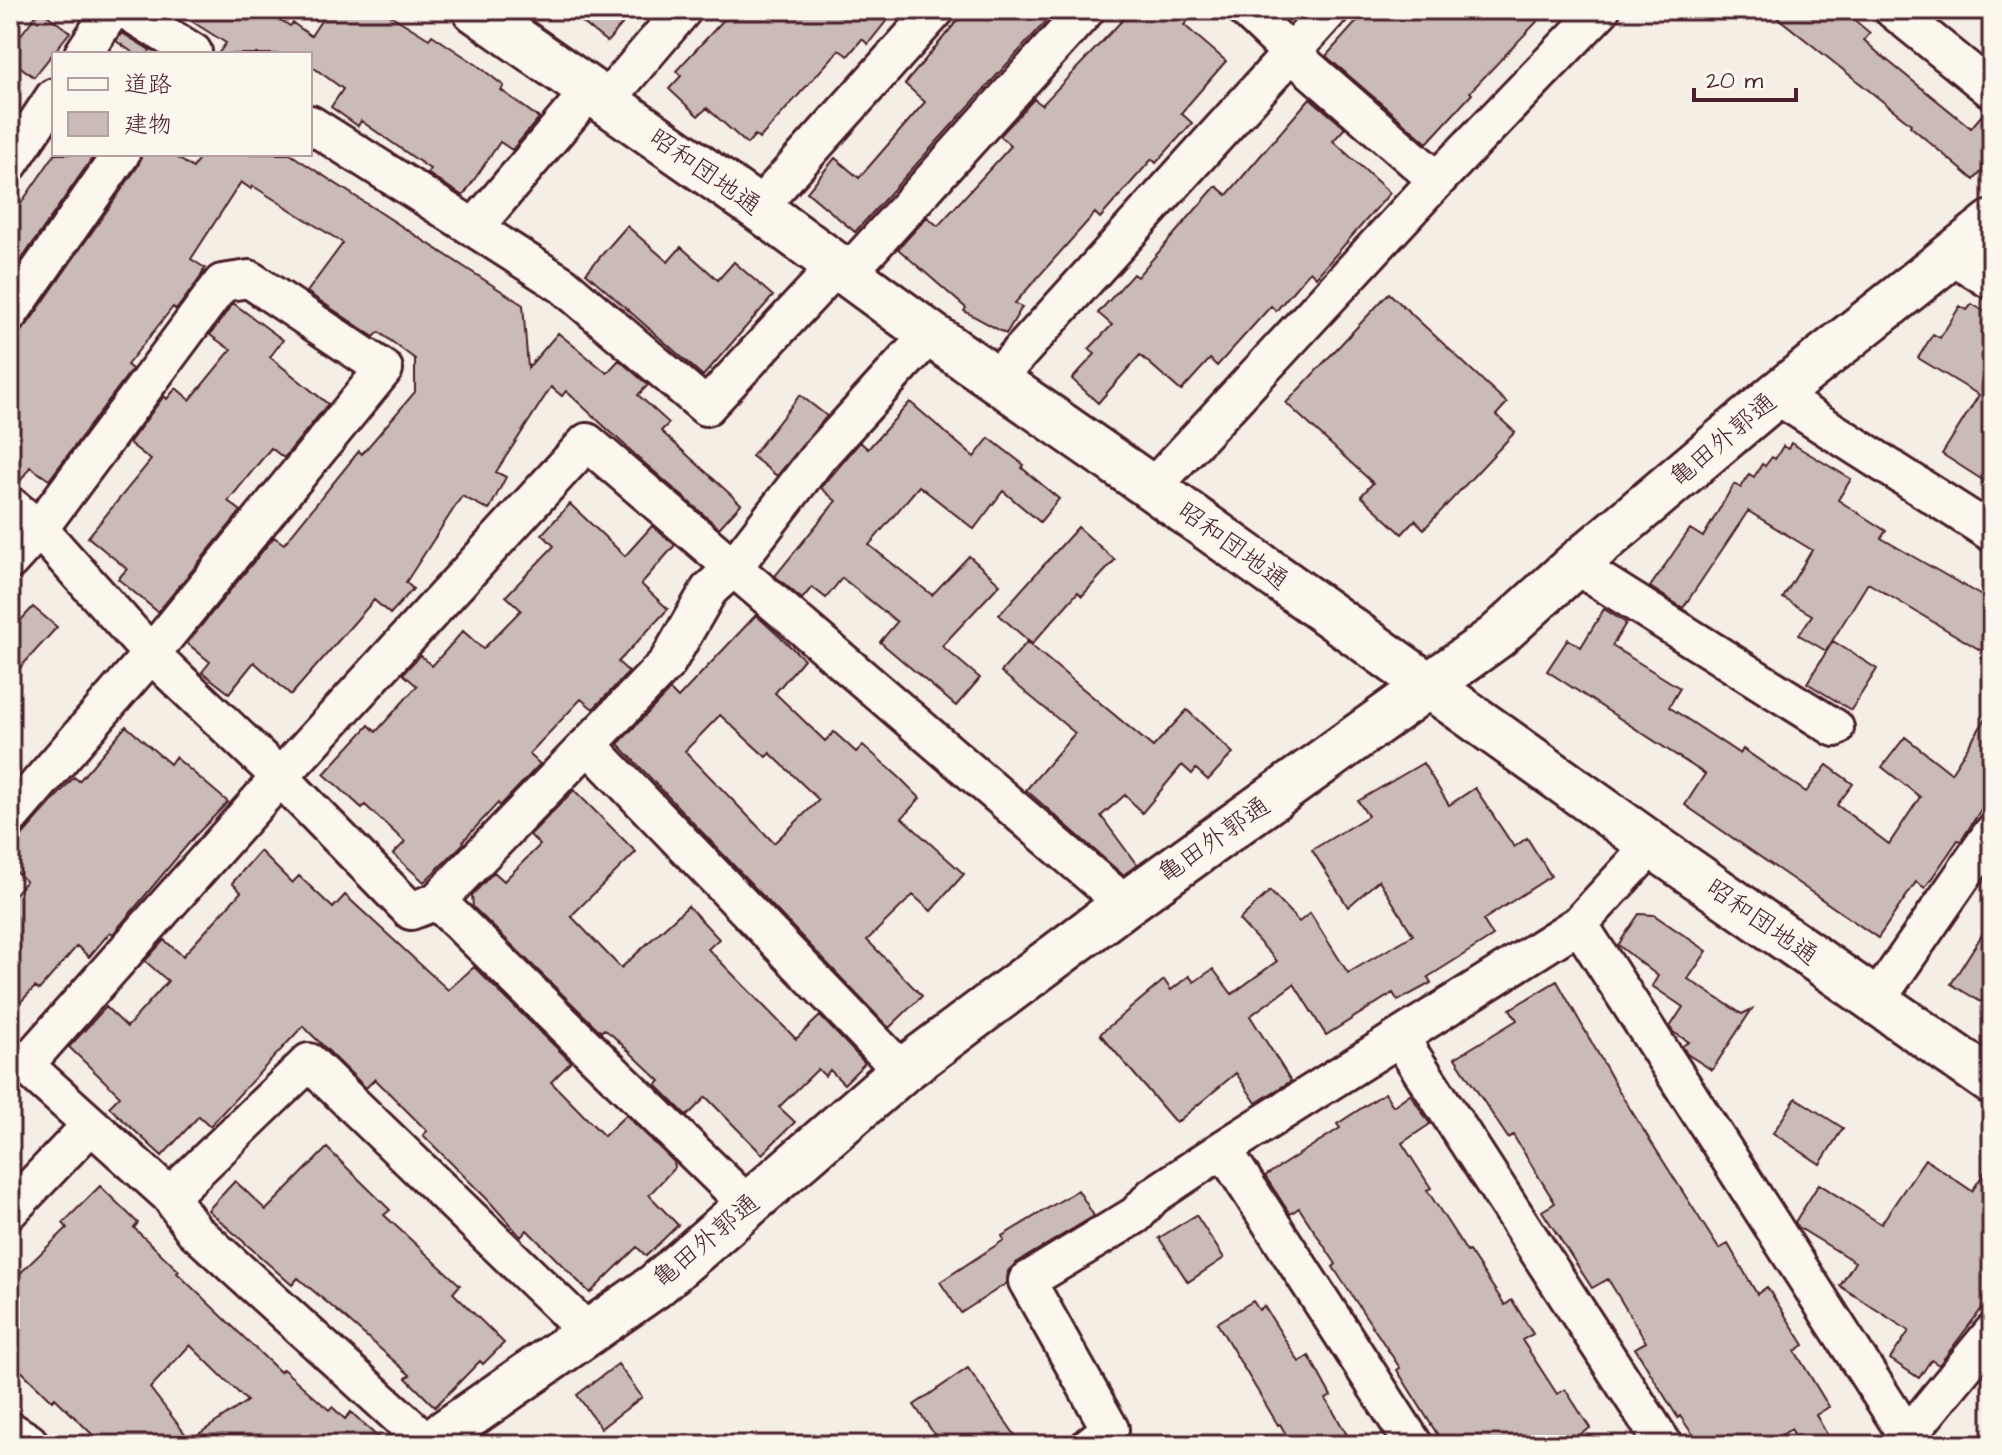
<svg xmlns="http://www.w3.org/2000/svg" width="2002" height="1455" font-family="'Architects Daughter','Klee One',sans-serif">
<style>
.building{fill:#cabbb6;stroke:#4a1f2b;stroke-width:2;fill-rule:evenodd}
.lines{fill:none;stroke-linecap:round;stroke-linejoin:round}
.street-casing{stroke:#4a1f2b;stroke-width:42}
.secondary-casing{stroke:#4a1f2b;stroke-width:50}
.street{stroke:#fbf7ec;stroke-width:36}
.secondary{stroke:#fbf7ec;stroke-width:44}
.labels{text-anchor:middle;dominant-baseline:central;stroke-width:6;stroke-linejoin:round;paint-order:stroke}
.street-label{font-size:26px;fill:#4a1f2b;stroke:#fbf7ec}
</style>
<rect width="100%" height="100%" fill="#f4eee4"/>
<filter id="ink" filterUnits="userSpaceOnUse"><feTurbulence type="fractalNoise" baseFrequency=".0125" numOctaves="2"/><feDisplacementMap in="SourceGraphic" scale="16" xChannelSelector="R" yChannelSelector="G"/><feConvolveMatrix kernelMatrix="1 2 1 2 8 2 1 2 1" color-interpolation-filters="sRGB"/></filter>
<g filter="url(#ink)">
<!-- building -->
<path class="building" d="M 40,10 L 70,32 L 34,77 L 10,59 L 10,49 Z
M 165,10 L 266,10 L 290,26 L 293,23 L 311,36 L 328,10 L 382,10 L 429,39 L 432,35 L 477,65 L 504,86 L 501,90 L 539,118 L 512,150 L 500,142 L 463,196 L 427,173 L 430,169 L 361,121 L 358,126 L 331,107 L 343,89 L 310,65 L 310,54 L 218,54 L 226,43 L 177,12 L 174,16 Z
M 567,10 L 634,10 L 607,42 Z
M 733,10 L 895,10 L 868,44 L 862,39 L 848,56 L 839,50 L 759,139 L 755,135 L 747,144 L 707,108 L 698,116 L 669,89 L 681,76 L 676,71 Z
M 966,10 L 1056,10 L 855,232 L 807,192 L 835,158 L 859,178 L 925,102 L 905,84 Z
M 1132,10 L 1174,10 L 1187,22 L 1184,25 L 1226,61 L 1181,113 L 1192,123 L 1156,163 L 1152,159 L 1100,218 L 1095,213 L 1015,303 L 1022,307 L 1006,334 L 964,311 L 966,308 L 898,249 L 927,217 L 938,226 L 1011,146 L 1000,136 L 1034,99 L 1042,105 Z
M 1367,10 L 1548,10 L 1470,92 L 1472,94 L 1427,143 L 1326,56 Z
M 1768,10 L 1842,10 L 1870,33 L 1864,40 L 1877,52 L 1971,128 L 1986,110 L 1992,110 L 1992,160 L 1974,180 L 1910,126 L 1911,124 Z
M 122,33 L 150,50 L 148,54 L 135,54 L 116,41 Z
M 1310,98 L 1345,128 L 1333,141 L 1390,193 L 1316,277 L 1310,271 L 1276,311 L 1271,306 L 1217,366 L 1210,359 L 1181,391 L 1140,355 L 1098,403 L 1072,379 L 1095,354 L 1089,349 L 1112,325 L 1098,313 L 1133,274 L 1137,277 L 1216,186 L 1227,195 Z
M 55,154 L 95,154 L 10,276 L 10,219 Z
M 142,154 L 172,154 L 193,168 L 201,155 L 200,154 L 290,154 L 523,305 L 528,368 L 558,333 L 607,373 L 619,360 L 648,385 L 638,395 L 669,423 L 661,431 L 741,504 L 719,528 L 642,461 L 566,391 L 562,396 L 551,387 L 496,472 L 506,477 L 489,510 L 462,496 L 406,582 L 413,589 L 390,614 L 374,600 L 291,695 L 254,662 L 229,693 L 202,672 L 210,662 L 187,643 L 274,537 L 284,544 L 359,451 L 362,454 L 415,392 L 415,359 L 379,332 L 374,337 L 307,292 L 343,243 L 253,186 L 251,189 L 241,182 L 191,259 L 205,268 L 200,278 L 176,310 L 173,307 L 127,365 L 132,369 L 49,480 L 30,467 L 17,486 L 10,485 L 10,334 L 20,332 L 27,325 L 138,166 Z
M 627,226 L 668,262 L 681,247 L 718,280 L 734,262 L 773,296 L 703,376 L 586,273 Z
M 1389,293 L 1507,403 L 1496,415 L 1515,432 L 1424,529 L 1415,520 L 1402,534 L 1361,496 L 1373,483 L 1286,403 Z
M 233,303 L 283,340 L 270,357 L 328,404 L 284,458 L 271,448 L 228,501 L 241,511 L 158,612 L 118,579 L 127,569 L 88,537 L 151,460 L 129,443 L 164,396 L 167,399 L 176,388 L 190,400 L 231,350 L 210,335 Z
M 1972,304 L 1992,316 L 1992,486 L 1942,454 L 1979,395 L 1918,358 L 1933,334 L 1940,338 L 1960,306 L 1967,310 Z
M 800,395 L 827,416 L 777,476 L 752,456 Z
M 910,402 L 974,457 L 989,438 L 1024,465 L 1022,468 L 1059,499 L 1040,522 L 1003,491 L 974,529 L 919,486 L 869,545 L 932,595 L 969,556 L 1000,584 L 942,646 L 980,678 L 956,706 L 880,642 L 897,622 L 842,578 L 826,598 L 812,587 L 802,599 L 775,576 L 836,501 L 821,488 L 860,442 L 868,449 Z
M 1791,443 L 1851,479 L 1838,500 L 1886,531 L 1881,538 L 1992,602 L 1992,657 L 1868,583 L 1826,651 L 1799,635 L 1812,615 L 1783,598 L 1812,550 L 1748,511 L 1683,608 L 1650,587 L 1690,529 L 1703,537 L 1734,484 L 1741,488 L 1749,474 L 1754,477 L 1762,464 L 1765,466 L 1772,457 L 1775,459 L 1783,446 L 1788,449 Z
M 570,504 L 625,556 L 652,526 L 675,545 L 641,584 L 668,609 L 618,662 L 629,672 L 593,709 L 581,699 L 529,754 L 540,764 L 500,806 L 498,803 L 463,841 L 464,843 L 424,882 L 393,854 L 405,842 L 365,805 L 362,808 L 324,774 L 369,725 L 376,732 L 417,686 L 403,674 L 420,655 L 432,666 L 463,631 L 483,649 L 521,610 L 506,596 L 554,546 L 542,534 Z
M 1078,527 L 1115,560 L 1082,596 L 1078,592 L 1032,644 L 999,615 Z
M 33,607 L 57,627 L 10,679 L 10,632 Z
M 1604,609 L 1626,623 L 1612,646 L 1680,688 L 1669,707 L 1740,754 L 1743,749 L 1806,792 L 1827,765 L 1853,784 L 1837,805 L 1889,844 L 1920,797 L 1882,767 L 1905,737 L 1951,773 L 1992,709 L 1992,792 L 1961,841 L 1958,840 L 1925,888 L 1916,882 L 1878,938 L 1685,805 L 1705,774 L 1547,671 L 1568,639 L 1581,647 Z
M 756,615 L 804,659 L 775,693 L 825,741 L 834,732 L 856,752 L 863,745 L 899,777 L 920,798 L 902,818 L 964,874 L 931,911 L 913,895 L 867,940 L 922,996 L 889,1028 L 618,744 L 670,690 L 678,698 ZM 720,715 L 766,757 L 770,753 L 819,800 L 774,843 L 685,751 Z
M 1833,641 L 1877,669 L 1851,710 L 1807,683 Z
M 1027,642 L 1153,747 L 1187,710 L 1233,753 L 1208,780 L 1196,769 L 1192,774 L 1182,765 L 1142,813 L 1125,795 L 1101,816 L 1137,865 L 1123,875 L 1026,790 L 1075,733 L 1001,672 Z
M 126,726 L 170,764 L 175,757 L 228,802 L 194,837 L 113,934 L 110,932 L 89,957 L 77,946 L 39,990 L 35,987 L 10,1013 L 10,899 L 26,881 L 10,866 L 10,849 L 74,777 L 79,781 Z
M 1423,763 L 1449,805 L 1475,788 L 1514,847 L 1527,838 L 1551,876 L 1483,920 L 1493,936 L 1428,977 L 1431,983 L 1398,1001 L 1393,993 L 1326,1035 L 1294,984 L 1250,1016 L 1291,1081 L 1256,1103 L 1236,1073 L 1176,1123 L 1100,1034 L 1164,980 L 1171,990 L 1189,976 L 1194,982 L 1213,969 L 1232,994 L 1277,961 L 1239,920 L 1270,891 L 1299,922 L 1310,913 L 1348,973 L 1413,935 L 1379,880 L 1348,907 L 1312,850 L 1368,816 L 1358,801 Z
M 574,790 L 636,852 L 571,916 L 621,968 L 688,906 L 719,939 L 708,949 L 796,1039 L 820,1016 L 865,1063 L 844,1084 L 830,1070 L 825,1076 L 818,1069 L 779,1107 L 795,1122 L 762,1154 L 706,1097 L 687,1116 L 656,1085 L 660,1081 L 612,1035 L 604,1029 L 601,1032 L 473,907 L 472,895 L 494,872 L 504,881 L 540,845 L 530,835 Z
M 260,851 L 292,883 L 299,876 L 333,908 L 345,895 L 448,990 L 474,967 L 571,1062 L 551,1082 L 604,1136 L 626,1115 L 674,1162 L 675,1167 L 649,1195 L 678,1225 L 646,1256 L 637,1247 L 590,1293 L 527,1230 L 521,1237 L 488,1200 L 423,1135 L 427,1131 L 375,1079 L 366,1088 L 303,1026 L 210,1126 L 199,1116 L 162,1156 L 109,1107 L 120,1096 L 69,1047 L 106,1007 L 127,1027 L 168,981 L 145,961 L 164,940 L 183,956 L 241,892 L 232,883 Z
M 1639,914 L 1654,915 L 1707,951 L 1688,979 L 1742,1014 L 1752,1009 L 1712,1070 L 1687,1054 L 1682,1046 L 1689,1042 L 1673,1032 L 1670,1027 L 1683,1007 L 1652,986 L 1658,976 L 1618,945 Z
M 1992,919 L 1992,984 L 1981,1002 L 1951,984 Z
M 1557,981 L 1622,1096 L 1719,1249 L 1728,1244 L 1757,1294 L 1767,1287 L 1804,1345 L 1795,1351 L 1829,1407 L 1816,1415 L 1833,1445 L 1801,1445 L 1791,1429 L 1767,1445 L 1700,1445 L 1680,1416 L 1678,1418 L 1635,1348 L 1646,1342 L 1608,1279 L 1592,1288 L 1542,1211 L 1555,1203 L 1513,1135 L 1508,1138 L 1455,1058 L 1517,1020 L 1510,1009 Z
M 1385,1093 L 1393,1106 L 1410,1094 L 1430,1124 L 1402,1143 L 1431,1188 L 1427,1190 L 1467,1252 L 1469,1251 L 1505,1305 L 1512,1300 L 1533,1334 L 1522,1340 L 1557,1394 L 1565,1389 L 1590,1428 L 1563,1445 L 1444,1445 L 1397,1370 L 1400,1368 L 1333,1267 L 1336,1264 L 1299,1208 L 1290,1214 L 1265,1176 L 1340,1128 L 1337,1124 Z
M 1796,1098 L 1843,1128 L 1820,1164 L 1773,1133 Z
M 327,1148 L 390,1210 L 384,1215 L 460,1285 L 453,1293 L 504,1343 L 483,1364 L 480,1361 L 435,1407 L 406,1378 L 410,1375 L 343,1316 L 298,1278 L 292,1285 L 208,1210 L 235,1181 L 266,1210 Z
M 1925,1159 L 1972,1191 L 1992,1161 L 1992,1295 L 1939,1365 L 1931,1360 L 1919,1378 L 1890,1359 L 1909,1331 L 1840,1286 L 1855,1262 L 1798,1227 L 1795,1222 L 1819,1184 L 1881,1224 Z
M 100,1186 L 138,1223 L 134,1228 L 179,1271 L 177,1273 L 280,1372 L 283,1369 L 329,1410 L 332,1407 L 345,1419 L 351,1412 L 386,1445 L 103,1445 L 55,1398 L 52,1401 L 10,1360 L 10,1283 L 67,1228 L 63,1223 ZM 190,1345 L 247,1401 L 190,1440 L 150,1388 Z
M 1078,1190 L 1094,1216 L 1016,1263 L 1008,1271 L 1007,1283 L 961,1313 L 940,1282 L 1004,1240 L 1002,1236 Z
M 1196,1215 L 1224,1258 L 1188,1282 L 1159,1238 Z
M 1253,1301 L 1259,1310 L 1264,1306 L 1299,1362 L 1309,1356 L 1331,1396 L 1326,1399 L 1353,1445 L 1292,1445 L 1280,1424 L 1278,1425 L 1217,1323 Z
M 618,1364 L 642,1397 L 601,1428 L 577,1395 Z
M 968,1368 L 1022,1445 L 942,1445 L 914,1405 Z"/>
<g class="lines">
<defs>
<path id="street" d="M 125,10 L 193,52 L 191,54
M 1246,10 L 1291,53 L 1437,180
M 1893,10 L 1992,90
M 83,54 L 112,10
M 605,102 L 683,10
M 310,124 L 474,228 L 589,92
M 10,163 L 54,97
M 758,208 L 936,10
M 474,228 L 563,285 L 706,407 L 836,267
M 1950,254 L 1992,281
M 847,274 L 1086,10
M 10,313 L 121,154
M 995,380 L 1330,10
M 1776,395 L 1992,533
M 1152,488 L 1437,180 L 1601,10
M 10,505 L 39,529 L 151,654 L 280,777 L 411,911 L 437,901 L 749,1206
M 10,561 L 39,529 L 222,283 L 249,279 L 384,369 L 151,654 L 10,817
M 1575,565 L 1835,728
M 589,746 L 902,1071
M 437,901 L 667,663 L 709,590 L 732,569 L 819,456 L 930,334
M 1579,924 L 1913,1445
M 1876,1001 L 1992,833
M 1400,1038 L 1664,1445
M 1223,1149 L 1414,1445
M 170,1196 L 309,1062 L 589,1333
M 10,1210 L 90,1126
M 429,1444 L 194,1230 L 170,1196 L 25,1065 L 280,777 L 587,442 L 1125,904
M 1090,1445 L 1110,1429 L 1027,1281 L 1136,1215 L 1153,1196 L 1223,1149 L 1579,924 L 1652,845
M 1900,1445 L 1992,1333"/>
<path id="secondary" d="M 475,10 L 758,208 L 930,334 L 1152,488 L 1652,845 L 1992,1082
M 10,1435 L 26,1445
M 427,1445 L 655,1286 L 902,1071 L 1125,904 L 1496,637 L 1575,565 L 1776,395 L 1992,223"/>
</defs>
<!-- street casing -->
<use href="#street" class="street-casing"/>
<!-- secondary casing -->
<use href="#secondary" class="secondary-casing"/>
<!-- street -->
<use href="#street" class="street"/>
<!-- secondary -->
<use href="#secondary" class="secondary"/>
</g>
</g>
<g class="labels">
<!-- street labels -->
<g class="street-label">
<text transform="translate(705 172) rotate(35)">昭和団地通</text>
<text transform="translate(1723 440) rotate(-40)">亀田外郭通</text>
<text transform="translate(1233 546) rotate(36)">昭和団地通</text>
<text transform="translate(1214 840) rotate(-35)">亀田外郭通</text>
<text transform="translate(1762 922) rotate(35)">昭和団地通</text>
<text transform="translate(706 1241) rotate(-40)">亀田外郭通</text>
</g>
</g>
<!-- margin -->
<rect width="2002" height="1455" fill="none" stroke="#fbf7ec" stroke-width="40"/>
<rect x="20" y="20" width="1962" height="1415" fill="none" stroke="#4a1f2b" stroke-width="3" filter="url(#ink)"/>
<!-- legend -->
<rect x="52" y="52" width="260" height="104" fill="#fbf7ec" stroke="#b4a19f" stroke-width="2"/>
<rect x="68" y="78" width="40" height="12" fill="#fbf7ec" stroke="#b4a19f" stroke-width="2"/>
<text x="124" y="92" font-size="24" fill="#4a1f2b">道路</text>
<rect x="68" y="112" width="40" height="24" fill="#cabbb6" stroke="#b4a19f" stroke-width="2"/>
<text x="124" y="132" font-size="24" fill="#4a1f2b">建物</text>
<!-- scale -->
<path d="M1694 88v12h102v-12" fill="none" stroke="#4a1f2b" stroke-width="4"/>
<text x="1706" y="88" font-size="24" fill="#4a1f2b" stroke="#fbf7ec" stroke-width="6" paint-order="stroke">20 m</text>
</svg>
